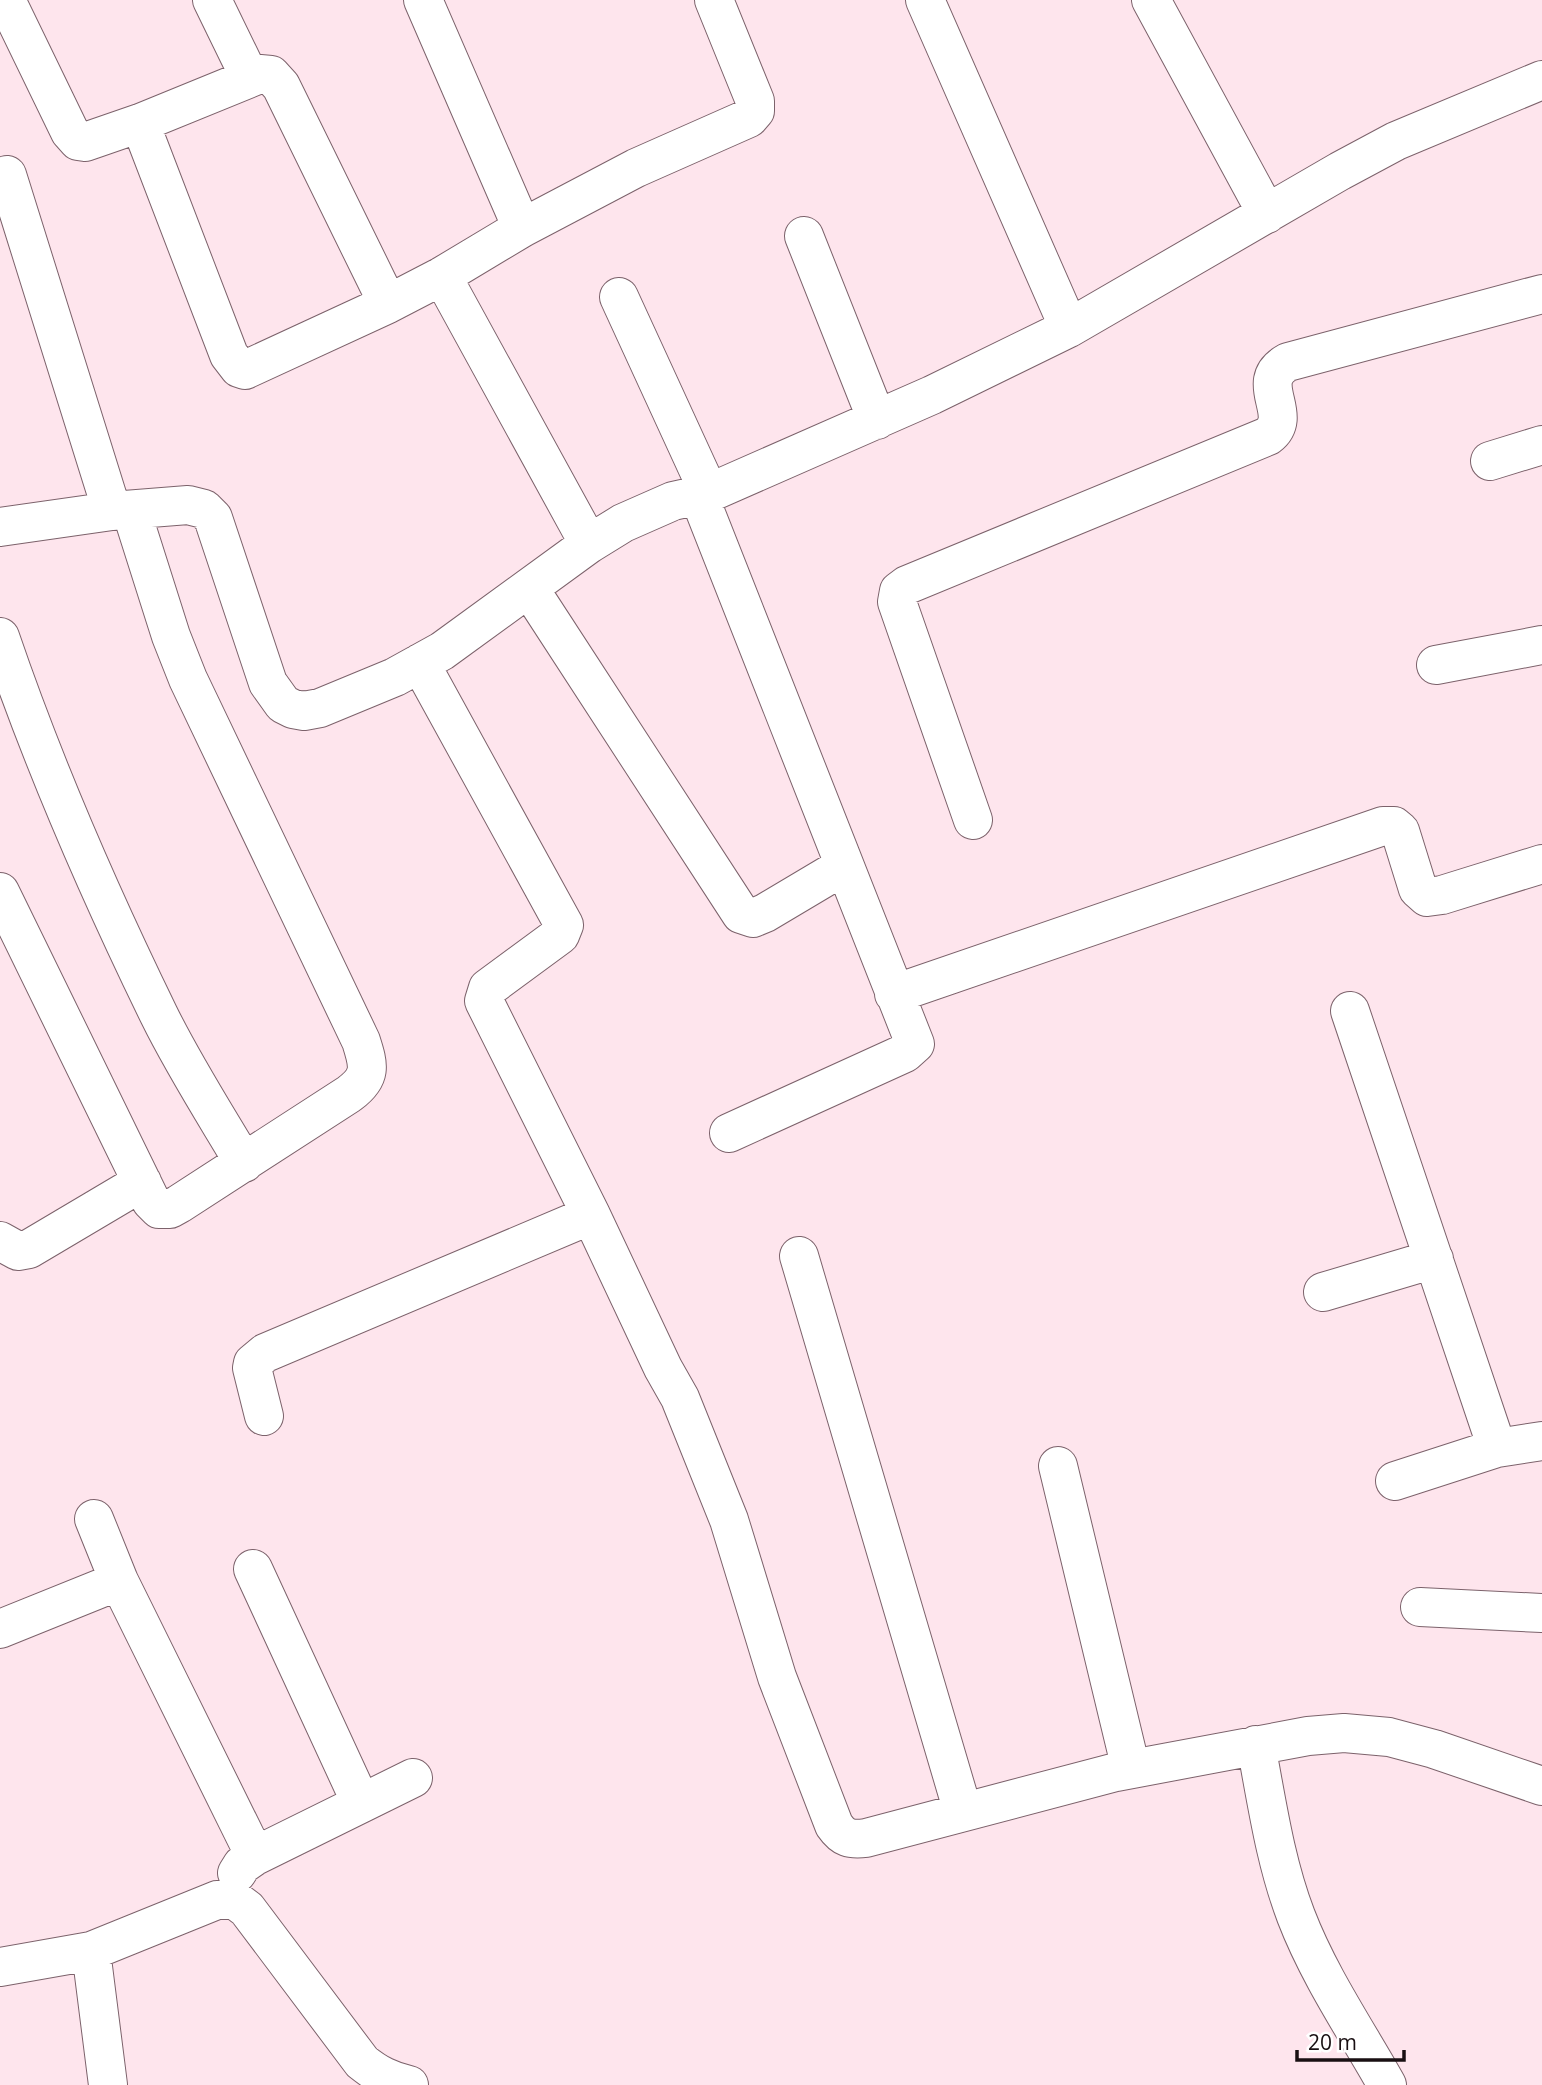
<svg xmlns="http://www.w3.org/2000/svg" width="1542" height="2085" font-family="'Open Sans',sans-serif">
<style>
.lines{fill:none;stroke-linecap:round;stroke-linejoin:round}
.street-casing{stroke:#7c626b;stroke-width:40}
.street{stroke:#fff;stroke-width:38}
</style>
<rect width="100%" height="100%" fill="#fee5ed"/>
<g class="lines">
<defs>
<path id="street" d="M 6,0 L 70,132 L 78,141 L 85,142 L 140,123 L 260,74 L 271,75 L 281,86 L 388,304
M 212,0 L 250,78
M 423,0 L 522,228
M 925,0 L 1069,328
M 1151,0 L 1267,214
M 140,123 L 229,355 L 239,368 L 245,370 L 388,304 L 442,276 L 522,228 L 636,168 L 749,118 L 755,111 L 755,101 L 714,0
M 7,175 L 112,511
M 804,236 L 877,420
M 442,276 L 589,544
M 619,297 L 709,493
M 1490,461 L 1542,445
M 699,496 L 915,1044 L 905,1053 L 729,1133
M 0,527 L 112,511 L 188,505 L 204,509 L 213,518 L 268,683 L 283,704 L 293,709 L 304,711 L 320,708 L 395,677 L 442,651 L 589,544 L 623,523 L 673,501 L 709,493 L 932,395 L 1069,328 L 1340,171 L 1396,141 L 1542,80
M 529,588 L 741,914 L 753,918 L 765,913 L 844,866
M 0,637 C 44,766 99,892 159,1015 C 184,1066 215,1114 244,1163
M 420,663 L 564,925 L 560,935 L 488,988 L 484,1001 L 591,1215 L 663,1368 L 680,1398 L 729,1520 L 777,1677 L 834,1825 C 843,1838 850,1840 866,1838 L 1116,1772 L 1308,1736 L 1344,1733 L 1389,1737 L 1434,1749 L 1542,1786
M 1436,665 L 1542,645
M 973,820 L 897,602 L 899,591 L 907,585 L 1268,436 C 1296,415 1251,382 1288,362 L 1542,294
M 0,892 L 151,1201 L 159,1209 L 170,1209 L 179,1204 L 349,1094 C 372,1077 369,1066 361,1041 L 188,679 L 171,636 L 131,510
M 894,994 L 1383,826 L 1394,826 L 1400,831 L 1418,889 L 1427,897 L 1442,895 L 1542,864
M 1350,1011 L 1497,1448
M 0,1241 L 18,1251 L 29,1249 L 142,1182
M 799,1256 L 963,1812
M 1323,1292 L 1434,1259
M 264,1416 L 252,1368 L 253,1363 L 265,1353 L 591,1215
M 1058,1466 L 1131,1769
M 1395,1481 L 1497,1448 L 1542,1441
M 94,1519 L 119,1581 L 255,1856
M 253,1569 L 361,1803
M 1420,1607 L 1542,1613
M 0,1629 L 119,1581
M 1256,1745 C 1267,1803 1275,1861 1296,1916 C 1319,1976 1356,2030 1387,2085
M 237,1873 L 242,1865 L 255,1856 L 413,1778
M 91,1951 L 108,2085
M 0,1967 L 91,1951 L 217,1900 L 235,1900 L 247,1909 L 362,2062 C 377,2074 390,2081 409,2085"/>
</defs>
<!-- street casing -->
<use href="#street" class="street-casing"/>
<!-- street -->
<use href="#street" class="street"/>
</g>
<!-- scale -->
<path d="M1297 2050v10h107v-10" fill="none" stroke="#190f12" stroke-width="3.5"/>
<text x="1308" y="2050" font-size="21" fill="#190f12" stroke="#ffffff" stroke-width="5" paint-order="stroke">20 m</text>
</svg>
